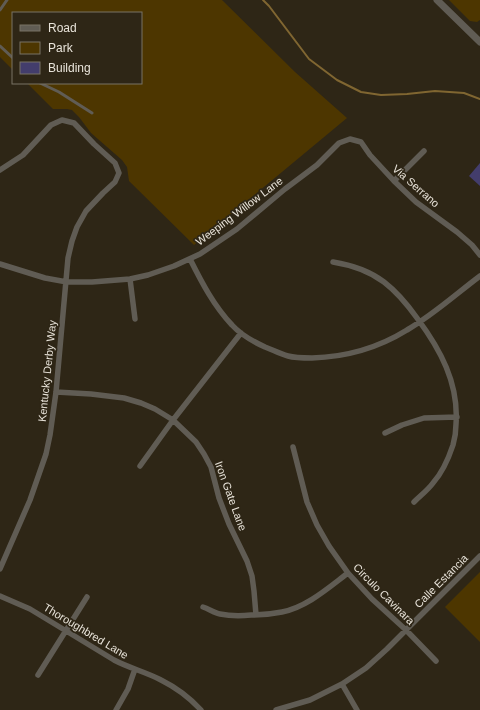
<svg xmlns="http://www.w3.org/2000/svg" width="480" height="710" font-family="Helvetica,sans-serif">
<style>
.green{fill:#4d3600}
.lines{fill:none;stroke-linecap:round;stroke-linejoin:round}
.stream{stroke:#806631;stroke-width:2}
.building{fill:#433d6c}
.service{stroke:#605c54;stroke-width:3}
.minor{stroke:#605c54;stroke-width:5.5}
.tertiary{stroke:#605c54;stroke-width:7}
.labels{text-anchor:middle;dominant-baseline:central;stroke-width:3.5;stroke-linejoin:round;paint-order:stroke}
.street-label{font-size:11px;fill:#e8e3d9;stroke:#2e2616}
</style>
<rect width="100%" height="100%" fill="#2e2616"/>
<!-- green -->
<path class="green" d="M 0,0 L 222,0 L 295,72 L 347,118 L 194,245 L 129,181 L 127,167 L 122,160 L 91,133 L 79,117 L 72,110 L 67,109 L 53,109 L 27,83 L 141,83 L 141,13 L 13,13 L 13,70 L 0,57 Z
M 449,0 L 480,0 L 480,20 L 477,22 L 470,21 Z
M 480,572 L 480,642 L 445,607 Z"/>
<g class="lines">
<!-- stream -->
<path class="stream" d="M 263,0 L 269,6 L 309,59 L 337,80 L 361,92 L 381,95 L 407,94 L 435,91 L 464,93 L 480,99"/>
</g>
<!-- building -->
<path class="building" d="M 480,163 L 480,186 L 469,176 Z"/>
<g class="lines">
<!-- service -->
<path class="service" d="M 0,10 L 7,0
M 0,46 L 13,58
M 40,83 L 59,92 L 92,113"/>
<!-- minor -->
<path class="minor" d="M 0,170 L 23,155 L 51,125 L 62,120 L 74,123 L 94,144 L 115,163 L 119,173 L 115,182 L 103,193 L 86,211 L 77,227 L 72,241 L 68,258 L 56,392 L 50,435 L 46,454 L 30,500 L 0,569
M 394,181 L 424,151
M 190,259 C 202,283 214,306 232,325 C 241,335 254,342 265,347 C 273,350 280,354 288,356 C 295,358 304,358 312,358 C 346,357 378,348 407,330 C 433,315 456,294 480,276
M 333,262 C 352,265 368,270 384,282 C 397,292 407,304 417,318 C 440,349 459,383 456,424 C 456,431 455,438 453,445 C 449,457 442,473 433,483 C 428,490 420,496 414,502
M 0,264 L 45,278 L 67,282 L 92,282 L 130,279 L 148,275 L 174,266 L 200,254 L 237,229 L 285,189 L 317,165 L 339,143 L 350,139 L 361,142 L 370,155 L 394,181 L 416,202 L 457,232 L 472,245 L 480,255
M 130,279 L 135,319
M 56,392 L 91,394 L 124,398 L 141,403 L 155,409 L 173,420 L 196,442 L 204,454 L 211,467 L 219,498 L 229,524 L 247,561 L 252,576 L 254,591 L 256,615
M 385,433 L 402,425 L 424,418 L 457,417
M 293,447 L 307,502 L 317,525 L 329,546 L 348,573 L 372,599 L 406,630 L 436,661
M 140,466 L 173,420 L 241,333
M 0,596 L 30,609 L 114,660 C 129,668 146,672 161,680 C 177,688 189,697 201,710
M 203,607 C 209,609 215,613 220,614 C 230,616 241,616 251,615 C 261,615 272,614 282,612 C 307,607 328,588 348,573
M 38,675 L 87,597
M 342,684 L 357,710
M 116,710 L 128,689 L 135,669
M 276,710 L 310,700 L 342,684 L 366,668 L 387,649 L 480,556"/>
<!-- tertiary -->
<path class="tertiary" d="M 437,0 L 480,42"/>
</g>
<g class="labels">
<!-- street labels -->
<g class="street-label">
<text transform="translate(416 186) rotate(41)">Via Serrano</text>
<text transform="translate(239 211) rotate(-37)">Weeping Willow Lane</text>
<text transform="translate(47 371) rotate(-84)">Kentucky Derby Way</text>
<text transform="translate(231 496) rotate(70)">Iron Gate Lane</text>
<text transform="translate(441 581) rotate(-45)">Calle Estancia</text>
<text transform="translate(384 594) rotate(45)">Circulo Cavinara</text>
<text transform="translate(86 631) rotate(31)">Thoroughbred Lane</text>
</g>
</g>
<!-- legend -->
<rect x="12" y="12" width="130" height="72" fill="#2e2616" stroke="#787264"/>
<rect x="20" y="25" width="20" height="6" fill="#605c54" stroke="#787264"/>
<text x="48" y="32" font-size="12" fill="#e8e3d9">Road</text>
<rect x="20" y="42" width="20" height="12" fill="#4d3600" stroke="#787264"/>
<text x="48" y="52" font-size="12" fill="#e8e3d9">Park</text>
<rect x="20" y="62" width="20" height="12" fill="#433d6c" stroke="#787264"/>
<text x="48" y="72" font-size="12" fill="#e8e3d9">Building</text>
</svg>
